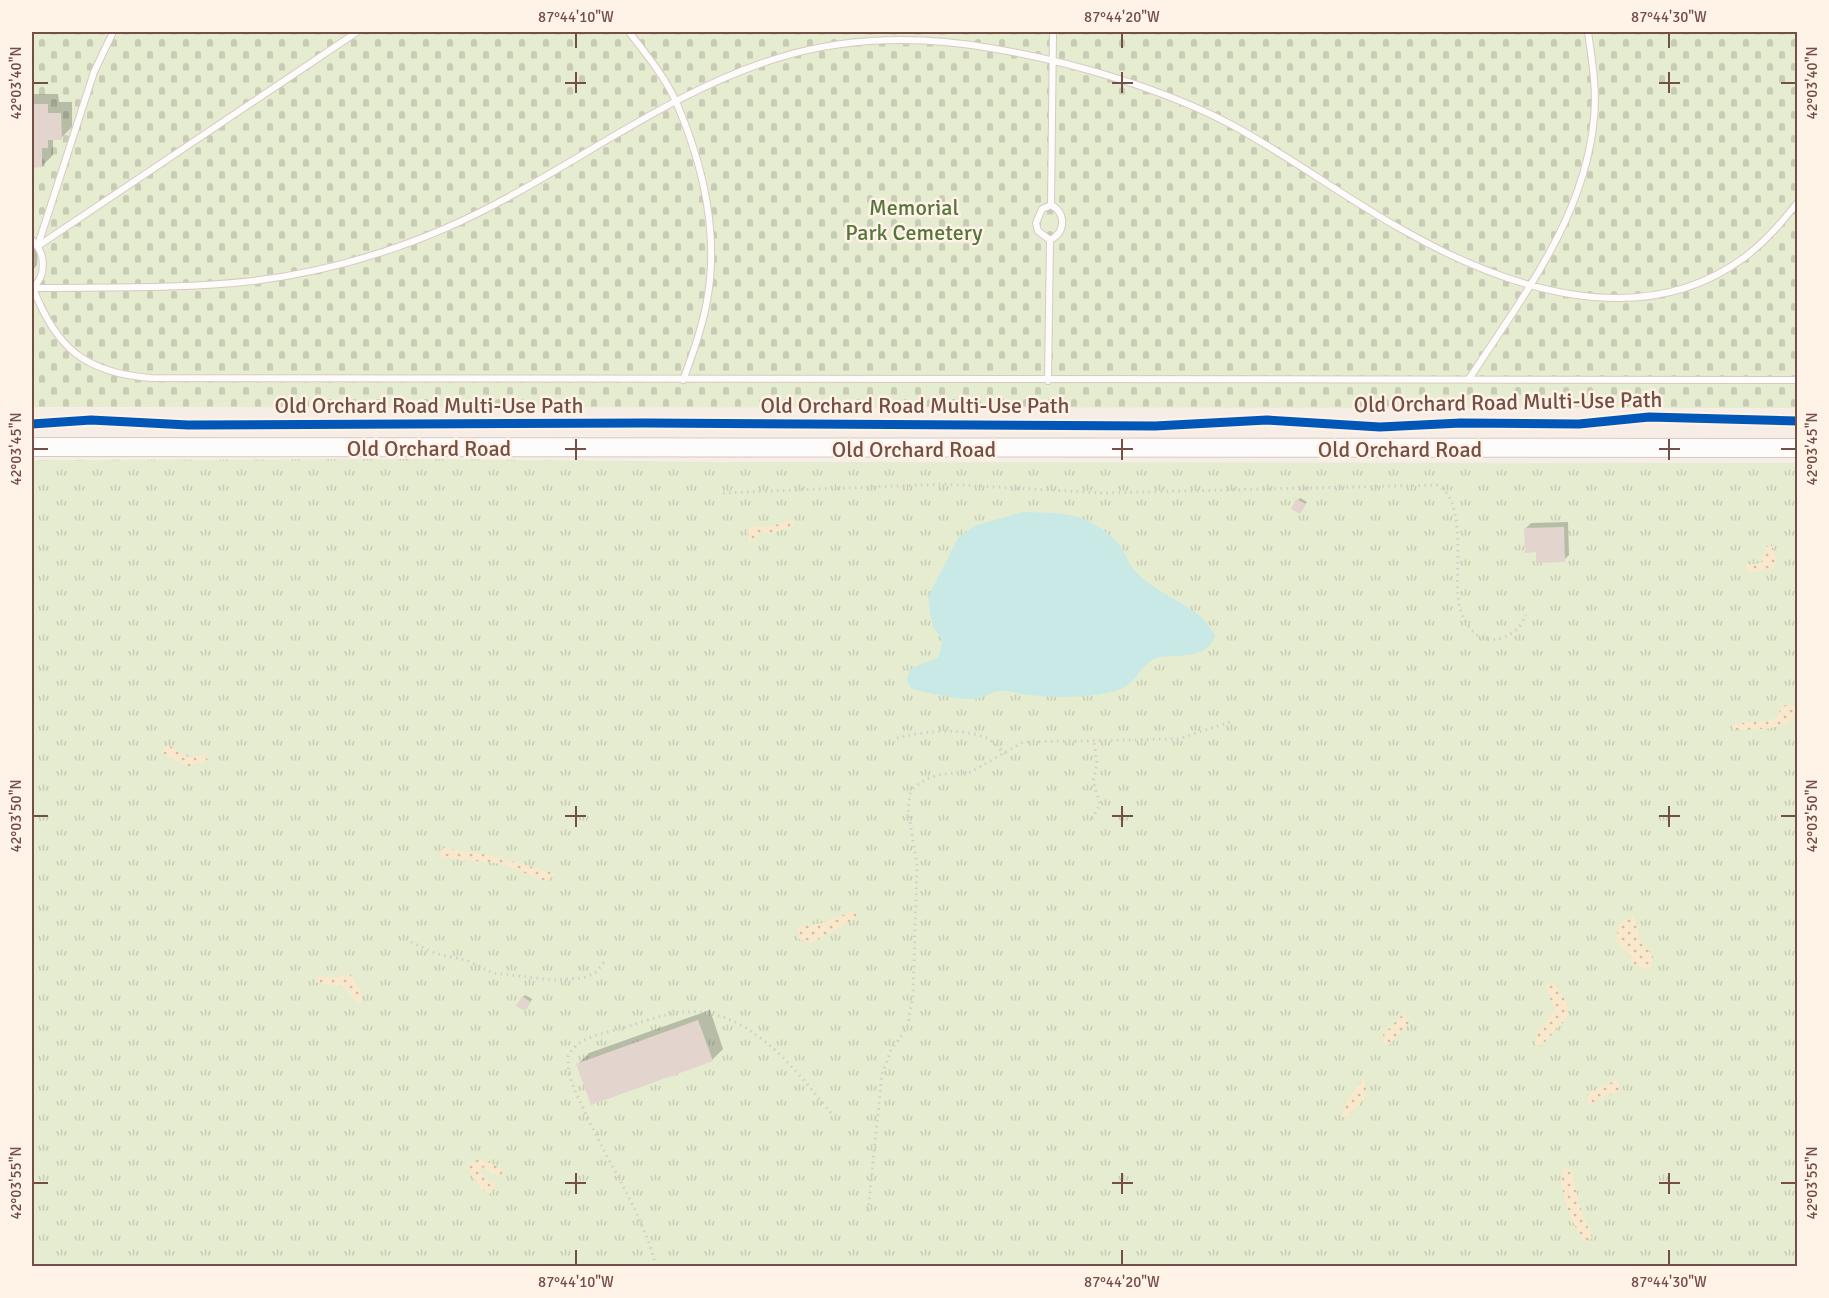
<svg xmlns="http://www.w3.org/2000/svg" width="1829" height="1298" font-family="Signika,sans-serif">
<style>
.grass{fill:url(#grass-tufts)}
.sand{fill:url(#sand-dots)}
.cemetery{fill:url(#cemetery-stones)}
.water{fill:#c8e9e6}
.shadow{fill:#0003}
.building{fill:#e3d4ce}
.lines{fill:none;stroke-linecap:round;stroke-linejoin:round}
.service-casing{stroke:#d7cac4;stroke-width:8}
.secondary-casing{stroke:#d7c9c3;stroke-width:20}
.path{stroke:#d7ccc8;stroke-width:3;stroke-dasharray:1.5 4.5;stroke-linecap:butt}
.service{stroke:#fefcfb;stroke-width:6}
.secondary{stroke:#fefcfb;stroke-width:18}
.cycleway-casing{stroke:#fff2e7;stroke-width:13}
.cycleway{stroke:#0057b8;stroke-width:9}
.ticks{fill:none;stroke:#744f46;stroke-width:2}
.labels{text-anchor:middle;dominant-baseline:central;stroke-width:5;stroke-linejoin:round;paint-order:stroke}
.park-label{font-size:22px;fill:#56753c;stroke:#fff2e7}
.street-label{font-size:22px;fill:#744f46;stroke:#fff2e7}
.neatline{fill:none;stroke:#744f46;stroke-width:2}
.ticks-label{font-size:15px;text-anchor:middle;fill:#744f46}
</style>
<defs>
<pattern id="grass-tufts" width="24" height="20" patternUnits="userSpaceOnUse" patternTransform="scale(1.5)"><rect width="24" height="20" fill="#e5ecd0"/><path d="M3 7l-1-3M5 7V3M7 7l1-3M15 17l-1-3M17 17v-4M19 17l1-3" fill="none" stroke="#c8ccb4"/></pattern>
<pattern id="sand-dots" width="8" height="8" patternUnits="userSpaceOnUse" patternTransform="scale(1.5)"><rect width="8" height="8" fill="#fae8cd"/><path d="M2 2h.1M6 6h.1" fill="none" stroke="#cfbea8" stroke-width="1.8" stroke-linecap="round"/></pattern>
<pattern id="cemetery-stones" width="16" height="16" patternUnits="userSpaceOnUse" patternTransform="scale(1.5)"><rect width="16" height="16" fill="#e5ecd0"/><path d="M2 7V4a2 2 0 0 1 4 0v3zM10 15v-3a2 2 0 0 1 4 0v3z" fill="#c8ccb4"/></pattern>
</defs>
<rect width="100%" height="100%" fill="#f6eee6"/>
<!-- grass -->
<path class="grass" d="M 430,459 L 728,462 L 1797,463 L 1797,1266 L 32,1266 L 32,460 Z"/>
<!-- sand -->
<path class="sand" d="M 792,520 L 794,526 L 772,533 L 761,532 L 753,541 L 748,540 L 749,527 L 772,526 Z
M 1772,546 L 1777,561 L 1773,569 L 1747,572 L 1746,565 L 1761,563 L 1766,547 Z
M 1790,704 L 1795,706 C 1798,733 1751,729 1733,730 L 1732,727 L 1734,724 L 1771,720 L 1777,717 L 1782,706 Z
M 170,746 L 186,757 L 204,755 L 208,760 L 188,767 L 164,754 L 163,747 Z
M 442,848 L 489,855 L 553,873 L 554,875 L 546,882 L 503,864 L 440,857 Z
M 851,912 L 857,912 L 856,919 C 840,925 826,936 811,943 L 799,939 L 797,927 L 823,923 Z
M 1634,915 L 1640,939 L 1653,956 L 1650,970 L 1632,964 L 1629,953 L 1616,942 L 1619,924 Z
M 350,974 L 361,992 L 362,1002 L 358,1003 L 344,987 L 316,982 L 319,976 L 330,978 Z
M 1553,982 L 1568,1004 L 1568,1017 L 1542,1045 L 1535,1046 L 1535,1036 L 1555,1011 L 1545,985 Z
M 1404,1013 L 1410,1023 L 1390,1044 L 1384,1044 L 1383,1035 Z
M 1364,1078 C 1370,1099 1360,1101 1349,1117 L 1341,1117 L 1348,1099 Z
M 1616,1080 L 1619,1083 L 1619,1092 L 1598,1098 L 1593,1104 L 1587,1106 L 1588,1094 Z
M 480,1159 L 504,1169 L 501,1175 L 493,1174 L 483,1167 L 479,1171 L 489,1182 L 497,1183 L 489,1194 L 480,1188 L 468,1167 L 470,1163 Z
M 1565,1168 L 1572,1171 L 1579,1204 L 1592,1238 L 1585,1242 C 1574,1230 1554,1182 1565,1168 Z"/>
<!-- cemetery -->
<path class="cemetery" d="M 32,32 L 1797,32 L 1797,408 L 32,407 Z"/>
<!-- water -->
<path class="water" d="M 1023,512 C 1041,513 1061,512 1078,517 C 1091,521 1108,532 1117,542 C 1125,551 1128,564 1137,573 C 1159,597 1199,604 1215,635 C 1209,659 1180,654 1160,657 C 1141,661 1137,684 1118,690 C 1090,699 1051,698 1023,694 C 1015,693 1007,690 1000,691 C 991,691 983,699 974,699 C 953,699 931,694 911,688 L 907,680 L 910,669 L 939,657 L 942,641 L 932,624 L 928,597 L 958,538 L 974,526 Z"/>
<!-- shadow -->
<path class="shadow" d="M 32,94 L 58,94 L 59,102 L 72,102 L 72,127 L 61,138 L 53,140 L 53,155 L 42,166 L 32,166 Z
M 32,243 L 38,243 L 37,265 L 32,271 Z
M 1300,498 L 1307,502 L 1300,512 L 1298,500 Z
M 1568,522 L 1569,555 L 1564,560 L 1538,551 L 1525,529 L 1531,523 Z
M 525,995 L 532,999 L 527,1007 L 523,997 Z
M 710,1010 L 723,1049 L 712,1060 L 578,1064 L 589,1053 Z"/>
<!-- building -->
<path class="building" d="M 32,104 L 48,104 L 48,113 L 61,113 L 62,140 L 48,140 L 48,148 L 42,148 L 42,167 L 32,168 Z
M 1296,499 L 1306,504 L 1300,514 L 1291,509 Z
M 1564,527 L 1565,562 L 1536,563 L 1536,552 L 1525,553 L 1524,528 Z
M 522,996 L 531,1002 L 525,1011 L 516,1006 Z
M 698,1020 L 713,1061 L 591,1105 L 576,1064 Z"/>
<g class="lines">
<defs>
<path id="service" d="M 629,32 C 646,54 666,78 677,104 C 703,165 719,235 707,301 C 702,328 693,354 683,380
M 1798,202 C 1782,222 1766,241 1745,257 C 1640,335 1505,288 1403,230 C 1345,198 1291,157 1232,125 C 1164,89 1072,62 996,49 C 924,36 849,36 778,58 C 660,94 559,179 446,228 C 386,254 318,273 253,281 C 180,289 106,287 33,288 C 56,348 85,373 151,378 L 1798,380
M 32,240 C 46,253 47,276 32,288
M 1050,240 C 1066,232 1066,213 1051,205
M 38,245 L 94,72 L 113,32
M 38,246 L 357,32
M 1469,379 C 1522,297 1585,218 1594,118 C 1597,90 1592,60 1588,32
M 1048,381 L 1050,240 L 1038,231 L 1036,223 L 1042,209 L 1051,205 L 1053,32"/>
<path id="secondary" d="M 32,447 L 1798,448"/>
</defs>
<!-- service casing -->
<use href="#service" class="service-casing"/>
<!-- secondary casing -->
<use href="#secondary" class="secondary-casing"/>
<!-- path -->
<path class="path" d="M 723,493 L 945,484 L 1103,493 L 1437,485 C 1469,502 1453,573 1459,604 C 1465,632 1486,650 1512,633 C 1518,630 1523,621 1526,615
M 897,738 C 925,731 959,727 987,738 C 993,741 1000,749 1005,754
M 1092,819 L 1100,804 L 1093,781 L 1097,764 L 1094,742
M 411,942 L 437,954 L 466,960 L 493,973 L 553,980 L 583,978 L 595,973 L 607,959
M 868,1211 L 882,1074 L 891,1050 L 907,1028 L 913,996 L 917,865 L 908,809 L 910,794 L 914,788 L 926,779 L 942,774 L 971,772 L 1023,742 L 1178,739 L 1230,722
M 656,1266 C 642,1211 607,1162 584,1110 C 576,1093 567,1077 568,1057 C 576,1037 603,1034 622,1028 C 640,1023 658,1016 676,1013 C 745,1002 793,1067 831,1113"/>
<!-- service -->
<use href="#service" class="service"/>
<!-- secondary -->
<use href="#secondary" class="secondary"/>
<defs>
<path id="cycleway" d="M 32,424 L 91,420 L 188,425 L 646,423 L 1155,426 L 1267,420 L 1380,427 L 1461,423 L 1579,424 L 1649,417 L 1798,421"/>
</defs>
<!-- cycleway casing -->
<use href="#cycleway" class="cycleway-casing"/>
<!-- cycleway -->
<use href="#cycleway" class="cycleway"/>
</g>
<!-- ticks -->
<path class="ticks" d="M 576,33 L 576,48M 1122,33 L 1122,48M 1669,33 L 1669,48M 576,72 L 576,93M 1122,72 L 1122,93M 1669,72 L 1669,93M 33,83 L 48,83M 565,83 L 586,83M 1112,83 L 1133,83M 1659,83 L 1680,83M 1781,83 L 1796,83M 576,439 L 576,460M 1122,439 L 1122,460M 1669,439 L 1669,460M 33,449 L 48,449M 565,449 L 586,449M 1112,449 L 1133,449M 1659,449 L 1680,449M 1781,449 L 1796,449M 576,806 L 576,827M 1122,806 L 1122,827M 1669,806 L 1669,827M 33,816 L 48,816M 565,816 L 586,816M 1112,816 L 1133,816M 1659,816 L 1680,816M 1781,816 L 1796,816M 576,1173 L 576,1194M 1122,1173 L 1122,1194M 1669,1173 L 1669,1194M 33,1183 L 48,1183M 565,1183 L 586,1183M 1112,1183 L 1133,1183M 1659,1183 L 1680,1183M 1781,1183 L 1796,1183M 576,1250 L 576,1265M 1122,1250 L 1122,1265M 1669,1250 L 1669,1265"/>
<g class="labels">
<!-- park labels -->
<g class="park-label">
<text x="914" y="207">Memorial<tspan x="914" dy="25">Park Cemetery</tspan></text>
</g>
<!-- street labels -->
<g class="street-label">
<text transform="translate(1508 402) rotate(-1)">Old Orchard Road Multi-Use Path</text>
<text x="429" y="405">Old Orchard Road Multi-Use Path</text>
<text x="915" y="405">Old Orchard Road Multi-Use Path</text>
<text x="429" y="448">Old Orchard Road</text>
<text x="914" y="449">Old Orchard Road</text>
<text x="1400" y="449">Old Orchard Road</text>
</g>
</g>
<!-- border -->
<rect width="1829" height="1298" fill="none" stroke="#fff2e7" stroke-width="66"/>
<rect x="33" y="33" width="1763" height="1232" class="neatline"/>
<g class="ticks-label">
<text x="576" y="22">87°44'10"W</text>
<text x="1122" y="22">87°44'20"W</text>
<text x="1669" y="22">87°44'30"W</text>
<text transform="translate(1812 83) rotate(-90)" y="5">42°03'40"N</text>
<text transform="translate(16 83) rotate(-90)" y="5">42°03'40"N</text>
<text transform="translate(1812 449) rotate(-90)" y="5">42°03'45"N</text>
<text transform="translate(16 449) rotate(-90)" y="5">42°03'45"N</text>
<text transform="translate(1812 816) rotate(-90)" y="5">42°03'50"N</text>
<text transform="translate(16 816) rotate(-90)" y="5">42°03'50"N</text>
<text transform="translate(1812 1183) rotate(-90)" y="5">42°03'55"N</text>
<text transform="translate(16 1183) rotate(-90)" y="5">42°03'55"N</text>
<text x="576" y="1287">87°44'10"W</text>
<text x="1122" y="1287">87°44'20"W</text>
<text x="1669" y="1287">87°44'30"W</text>
</g>
</svg>
